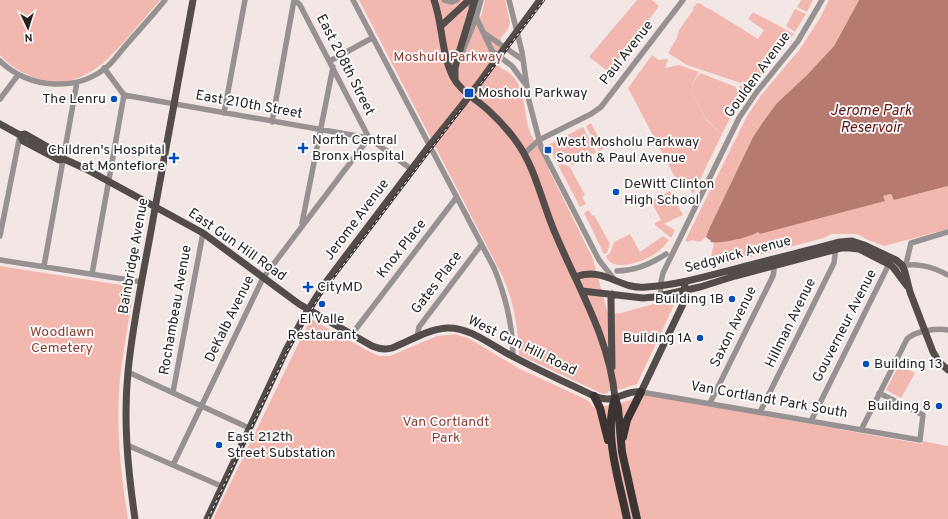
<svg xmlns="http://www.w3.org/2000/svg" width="948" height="519" font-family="Overpass,sans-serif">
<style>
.green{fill:#f2b8af}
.water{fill:#b67a71}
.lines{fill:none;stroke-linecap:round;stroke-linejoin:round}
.minor{stroke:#979291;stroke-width:5.5}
.major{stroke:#544c4b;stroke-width:7}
.highway{stroke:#3c3432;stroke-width:8}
.rail-casing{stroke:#3e3938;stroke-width:2.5}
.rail{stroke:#fff;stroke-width:1;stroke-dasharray:3;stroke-linecap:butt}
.major-bridge{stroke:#544c4b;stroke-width:7}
.poi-dot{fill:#054eb8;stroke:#fff;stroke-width:1.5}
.labels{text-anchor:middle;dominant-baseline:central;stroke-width:3.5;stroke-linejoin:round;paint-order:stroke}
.street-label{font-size:14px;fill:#262221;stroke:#fff}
.park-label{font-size:14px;fill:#893c33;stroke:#fff}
.poi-label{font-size:14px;fill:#262221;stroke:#fff;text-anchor:start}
.water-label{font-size:15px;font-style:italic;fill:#5d130e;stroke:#fff}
</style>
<rect width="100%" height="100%" fill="#f2e7e5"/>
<!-- green -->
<path class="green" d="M 0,0 L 160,0 C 150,12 140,23 130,35 C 104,65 79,91 36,78 C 22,73 9,66 0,55 Z
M 359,0 L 464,0 L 481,17 L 485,0 L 505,0 L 510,22 L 508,29 L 501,38 L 500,68 C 527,77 522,109 530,132 C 531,137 536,142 540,147 C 544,153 547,160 550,167 L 549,170 L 593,259 L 608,314 L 621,313 L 672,299 L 675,300 L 675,303 L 637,384 L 622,389 L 608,391 L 608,393 L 603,394 L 519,355 C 518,327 514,303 503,277 Z
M 637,0 L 652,0 L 659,6 L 609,72 L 589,57 Z
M 801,0 L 813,0 L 807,12 L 797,7 Z
M 829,0 L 859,0 L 834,46 L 807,75 L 777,103 L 763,122 L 753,137 L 709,229 L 706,237 L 700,242 L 692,240 L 688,242 L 685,241 L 747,116 L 762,94 L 800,49 L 820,18 Z
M 700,3 L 701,5 L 703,4 L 703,6 L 709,9 L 710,9 L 758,39 L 764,30 L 748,19 L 753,12 L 794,34 L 749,89 L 741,83 L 687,65 L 668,53 L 677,38 L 679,30 L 694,9 L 693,8 L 694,6 L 696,6 L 695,4 Z
M 795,9 L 806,14 L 795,32 L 786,26 Z
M 652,55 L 659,60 L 668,59 L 665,68 L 679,65 L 699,72 L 691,86 L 700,73 L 736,87 L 736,89 L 739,89 L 739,95 L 737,104 L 742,92 L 739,87 L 741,85 L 749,90 L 737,107 L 736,106 L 722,134 L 706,119 L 689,87 L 706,120 L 722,134 L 693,194 L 686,182 L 679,185 L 628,88 Z
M 591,123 L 604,148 L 599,151 L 586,126 Z
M 583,127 L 596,152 L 573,165 L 565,162 L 557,162 L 548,145 Z
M 563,164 L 570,167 L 585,195 L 582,197 L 586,204 L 580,207 L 558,165 Z
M 948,186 L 948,229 L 884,246 L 868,240 L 857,234 L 831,234 L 824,238 L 709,268 L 714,242 L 736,240 L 758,232 L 760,234 L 884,201 L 883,196 L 892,194 L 894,200 Z
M 670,191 L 683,215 L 664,224 L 675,230 L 671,238 L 655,225 L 655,223 L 661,220 L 651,201 Z
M 589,210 L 592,216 L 594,215 L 610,244 L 607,253 L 604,254 L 584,213 Z
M 630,234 L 640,252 L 663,236 L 669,240 C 665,245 661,250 656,253 C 645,261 612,274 606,256 L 610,253 L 614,242 Z
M 0,266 L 134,287 C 130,314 125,341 121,369 C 115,419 120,469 128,519 L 0,519 Z
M 311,319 L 370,352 L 379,356 L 390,356 L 437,336 L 455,334 L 468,338 L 520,369 L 583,398 L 590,402 L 593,407 C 611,406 627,403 642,394 L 922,444 L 922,441 L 948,446 L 948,519 L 213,519 L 306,328 Z
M 899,365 L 915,373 L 901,398 L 886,390 Z"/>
<!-- water -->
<path class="water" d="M 859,0 L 948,0 L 948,186 L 894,200 L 891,194 L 883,196 L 885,201 L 760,234 L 758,232 C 748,238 721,244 710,242 L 711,241 L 706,237 L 709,229 L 753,137 L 763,122 L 777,103 L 807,75 L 834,46 Z"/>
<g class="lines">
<!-- minor -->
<path class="minor" d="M 295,0 L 300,5 L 369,138 L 411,169
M 353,0 L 494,268 C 506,297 513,326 513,357
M 444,0 L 452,2 L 457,0
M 468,0 L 492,51 L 512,66 L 526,85
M 509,0 L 522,52 L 529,101 L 541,147 L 599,260 L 614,279
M 484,33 L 523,60
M 462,53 L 476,18 L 481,0
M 0,61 C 28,89 79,93 109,65 C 115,59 121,51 127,44 C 140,29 153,15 165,0
M 330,61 L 372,38
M 124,95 L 369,138
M 0,99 L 18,75
M 224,113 L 245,0
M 272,122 L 294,0
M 525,153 L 539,140 L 591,114 L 601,107 L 683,0
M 302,223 L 333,67
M 0,236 L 20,135
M 0,260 L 142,282
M 906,264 L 911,243 L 948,232
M 44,266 L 77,82
M 895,269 C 911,260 933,267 948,275
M 617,271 C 636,271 651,264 666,254
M 92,274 L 124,95 L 104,68
M 661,296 L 660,286 L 663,273 L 739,118 L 756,93 L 798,41 L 822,0
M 352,334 L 456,198
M 417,337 L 419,327 L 481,245
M 128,372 L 249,428
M 173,392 L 203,233
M 641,392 L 920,440 L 923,415 L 879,393
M 710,403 L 773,276 L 774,270 L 772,262
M 760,412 L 834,263 L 835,255 L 835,246
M 811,421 L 889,264
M 861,430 L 907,339 C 915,331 937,328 948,330
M 127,445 L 221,486
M 173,465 L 263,278 L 369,138"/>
<!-- major -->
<path class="major" d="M 434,0 C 443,25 441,53 453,77 C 460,91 476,99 488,110 C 498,119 508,130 516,141 C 535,167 541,199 553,228 C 576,285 609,335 615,398
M 441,26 L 469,0
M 455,79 L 455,68 L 458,56 L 475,0
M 476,87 L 540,0
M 0,124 L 20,135 L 25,134 L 60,154 L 64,159 L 86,169 L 203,233 L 299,304 L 372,346 C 379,349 385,350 392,348 C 410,341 428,329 447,328 C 471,327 493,347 514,357 C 540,371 567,383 594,396 C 616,405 622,390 641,392 L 683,304 L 685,282
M 20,135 L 23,141 L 59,160 L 64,159
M 575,277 C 605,266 619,290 646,287 C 678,285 708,276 739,268 C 772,259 806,251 840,242 L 852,241 L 864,245 L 896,260 L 902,265 L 905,272 L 910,292 L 933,352 L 939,362 L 948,370
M 582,291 L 643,298 L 654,297 L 700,287 L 735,276 L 841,248 L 849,248 L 859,249 L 892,266 L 907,286
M 612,294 L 611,299 L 612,367
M 135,519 C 128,470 123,421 128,372 C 133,319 145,266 154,214 C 167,143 180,71 193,0
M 207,519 L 286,350 L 305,315 L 326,282 L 426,150 L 463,104"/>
<!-- highway -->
<path class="highway" d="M 594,396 L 600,408 L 608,440
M 615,398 L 618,408 L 622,452 L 637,519
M 615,398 C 603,435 620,483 627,519
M 623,437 L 627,420 L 641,392"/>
<defs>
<path id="rail" d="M 208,519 L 288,350 L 319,297 L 544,0"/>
</defs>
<!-- rail casing -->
<use href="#rail" class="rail-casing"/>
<!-- rail -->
<use href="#rail" class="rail"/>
<!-- major-bridge -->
<path class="major-bridge" d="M 463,104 L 476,87"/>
</g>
<!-- markers -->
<g class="poi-dot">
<rect x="464" y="88" width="10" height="10" rx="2"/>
<circle cx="114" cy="99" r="4"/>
<path d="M301 142h4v4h4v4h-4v4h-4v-4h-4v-4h4z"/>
<rect x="544" y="146" width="8" height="8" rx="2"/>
<path d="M172 152h4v4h4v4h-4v4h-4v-4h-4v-4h4z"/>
<circle cx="616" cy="192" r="4"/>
<path d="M306 281h4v4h4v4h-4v4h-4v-4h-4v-4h4z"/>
<circle cx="732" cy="299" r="4"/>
<circle cx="322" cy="304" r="4"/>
<circle cx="700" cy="338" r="4"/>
<circle cx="866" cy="364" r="4"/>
<circle cx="939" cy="406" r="4"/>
<circle cx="219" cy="445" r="4"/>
</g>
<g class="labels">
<!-- street labels -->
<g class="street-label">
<text transform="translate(627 53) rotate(-52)">Paul Avenue</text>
<text transform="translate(345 65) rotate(63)">East 208th Street</text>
<text transform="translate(758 75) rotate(-54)">Goulden Avenue</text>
<text transform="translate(249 105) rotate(10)">East 210th Street</text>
<text transform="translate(357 220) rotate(-53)">Jerome Avenue</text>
<text transform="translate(237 245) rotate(35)">East Gun Hill Road</text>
<text transform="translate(402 249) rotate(-52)">Knox Place</text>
<text transform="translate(738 255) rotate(-15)">Sedgwick Avenue</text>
<text transform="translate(134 256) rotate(-80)">Bainbridge Avenue</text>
<text transform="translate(437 283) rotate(-53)">Gates Place</text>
<text transform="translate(176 310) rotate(-80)">Rochambeau Avenue</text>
<text transform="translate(230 319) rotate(-64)">DeKalb Avenue</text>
<text transform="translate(791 323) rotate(-64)">Hillman Avenue</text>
<text transform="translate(845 326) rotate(-63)">Gouverneur Avenue</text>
<text transform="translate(734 327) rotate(-64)">Saxon Avenue</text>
<text transform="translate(522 346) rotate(26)">West Gun Hill Road</text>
<text transform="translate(769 400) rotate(10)">Van Cortlandt Park South</text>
</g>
<!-- park labels -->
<g class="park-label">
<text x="448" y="57">Moshulu Parkway</text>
<text x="62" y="332">Woodlawn<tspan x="62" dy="16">Cemetery</tspan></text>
<text x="446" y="422">Van Cortlandt<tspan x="446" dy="16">Park</tspan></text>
</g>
<!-- poi labels -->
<g class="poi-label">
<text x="478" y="93">Mosholu Parkway</text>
<text x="106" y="99" text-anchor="end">The Lenru</text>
<text x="312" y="140">North Central<tspan x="312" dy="16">Bronx Hospital</tspan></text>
<text x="556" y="142">West Mosholu Parkway<tspan x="556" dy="16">South &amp; Paul Avenue</tspan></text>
<text x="165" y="150" text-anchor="end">Children's Hospital<tspan x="165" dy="16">at Montefiore</tspan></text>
<text x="624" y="184">DeWitt Clinton<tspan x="624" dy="16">High School</tspan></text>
<text x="317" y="287">CityMD</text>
<text x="724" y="299" text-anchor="end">Building 1B</text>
<text x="322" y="319" text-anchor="middle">El Valle<tspan x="322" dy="16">Restaurant</tspan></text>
<text x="692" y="338" text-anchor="end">Building 1A</text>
<text x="874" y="364">Building 13</text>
<text x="931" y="406" text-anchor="end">Building 8</text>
<text x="227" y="437">East 212th<tspan x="227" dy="16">Street Substation</tspan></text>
</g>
<!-- water labels -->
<g class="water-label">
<text x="871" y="111">Jerome Park<tspan x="871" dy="17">Reservoir</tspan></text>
</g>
</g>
<!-- north arrow -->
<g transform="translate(28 28) rotate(176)" stroke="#ffffff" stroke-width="3" paint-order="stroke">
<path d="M0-3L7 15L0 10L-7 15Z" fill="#262221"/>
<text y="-6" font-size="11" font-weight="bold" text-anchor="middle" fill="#262221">N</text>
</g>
</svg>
